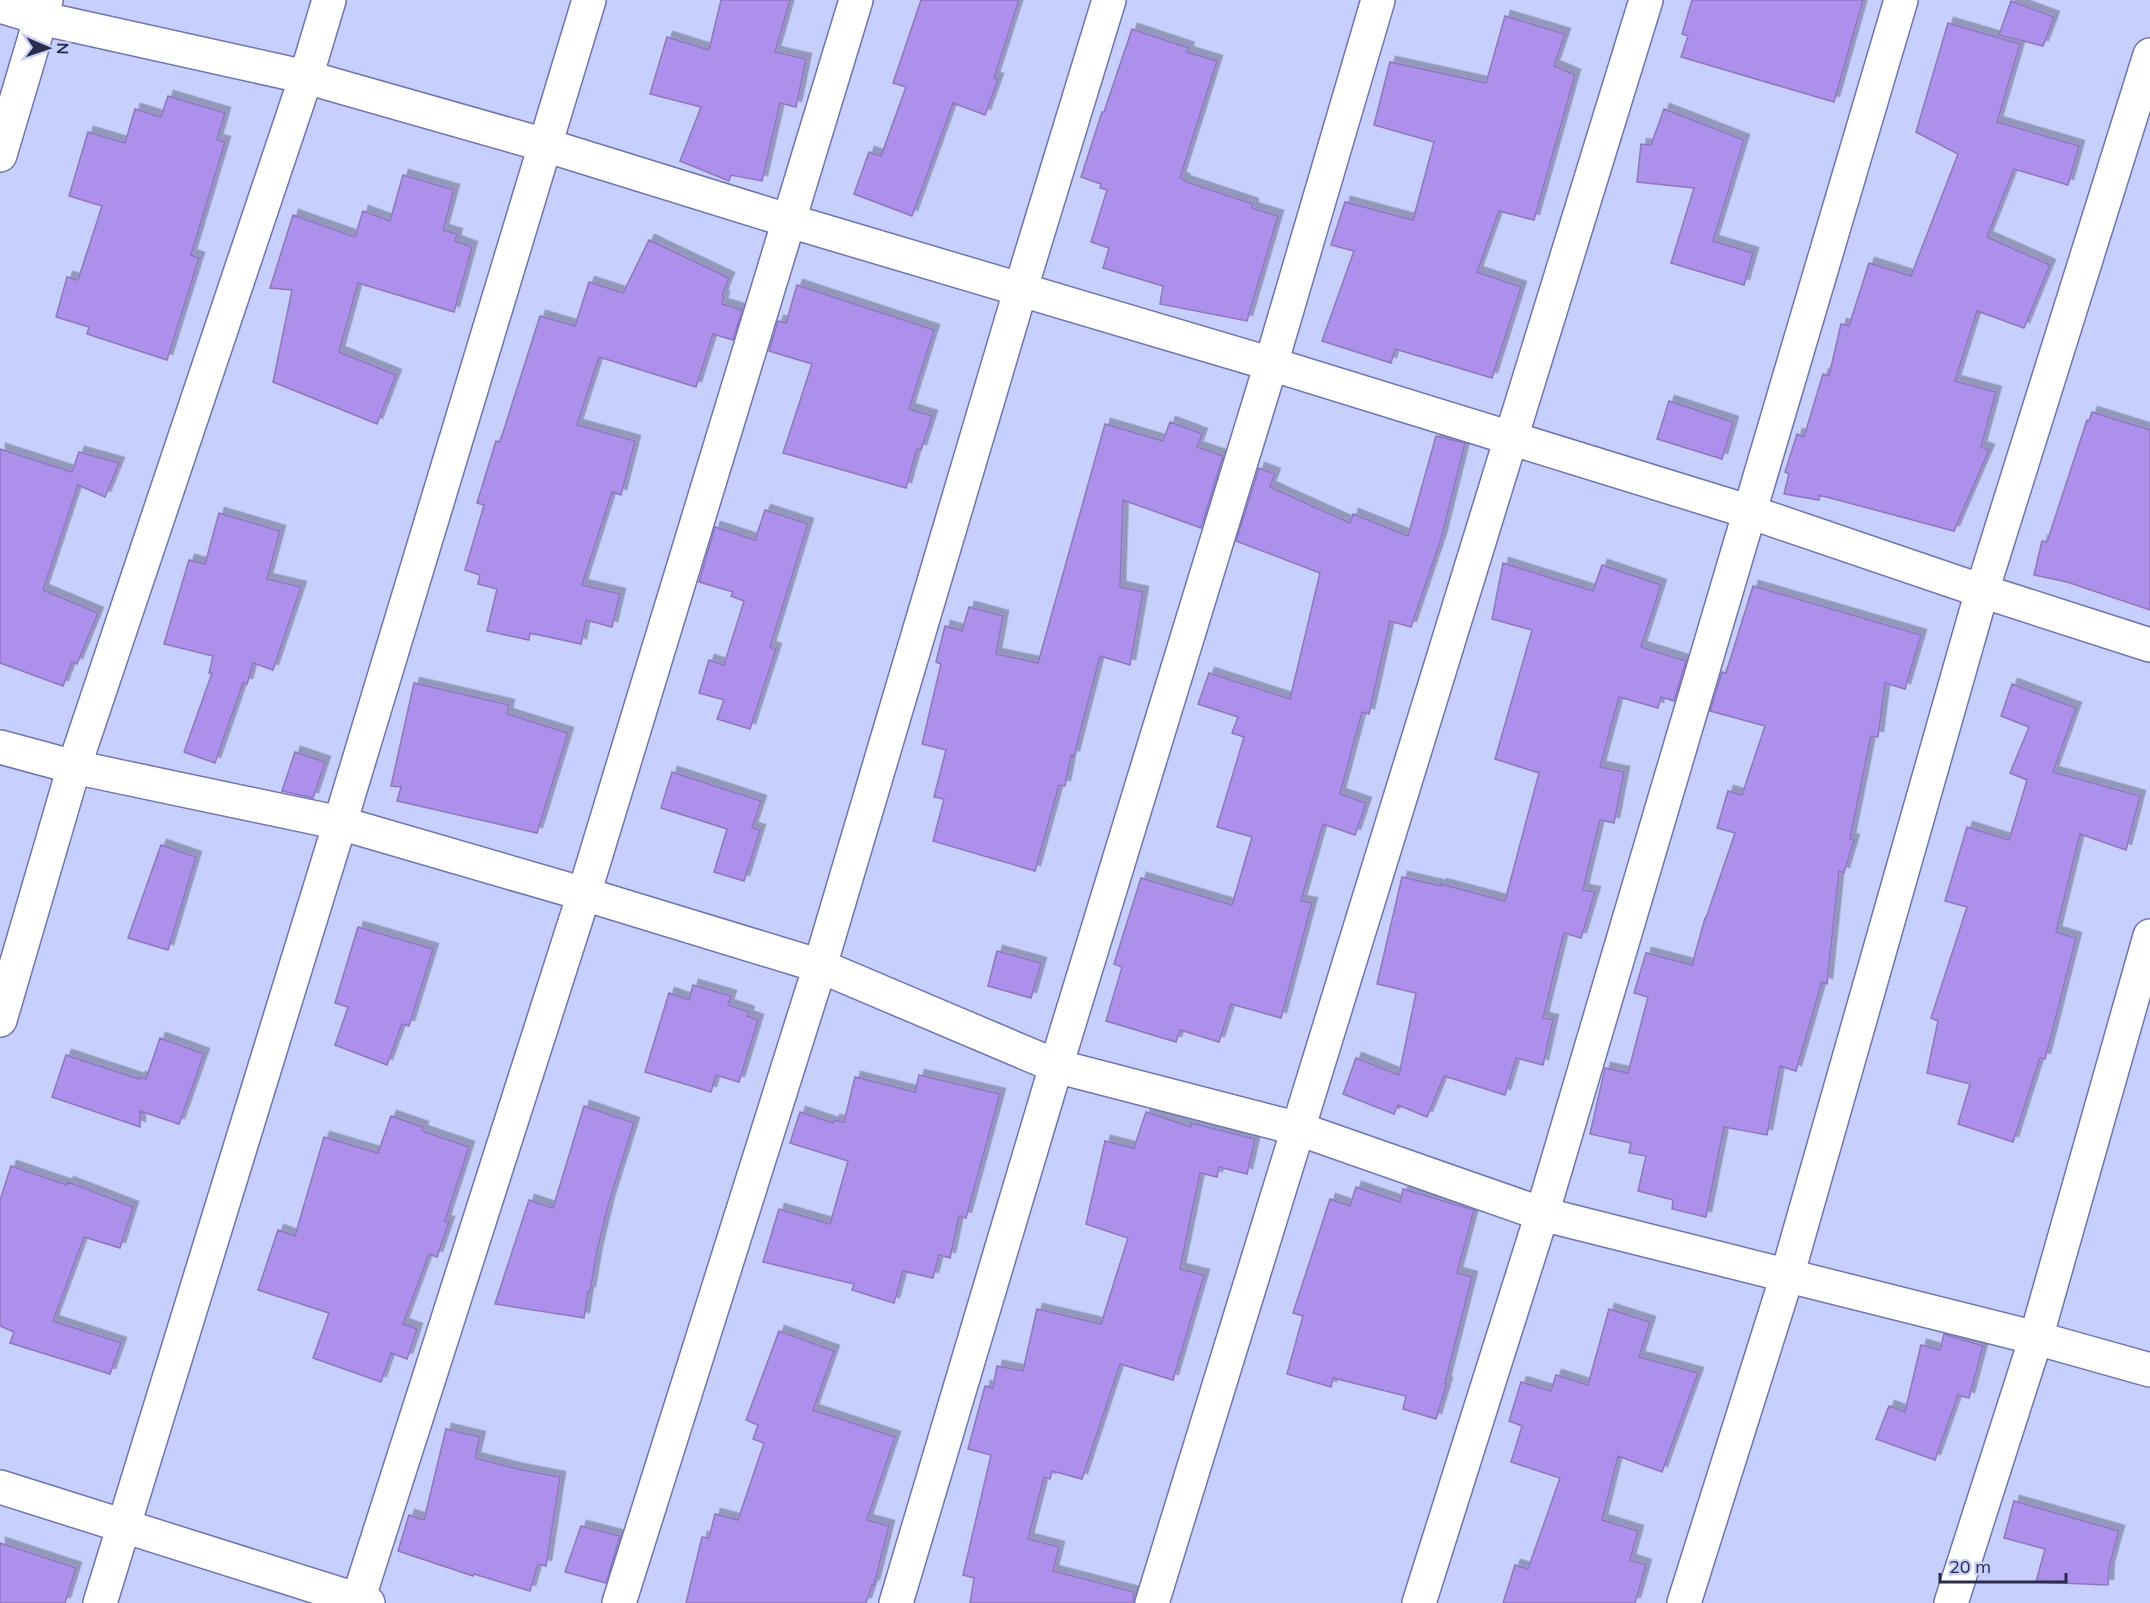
<svg xmlns="http://www.w3.org/2000/svg" width="2150" height="1603" font-family="Mulish,sans-serif">
<style>
.building{fill:#ad8fec;stroke:#8e77be;stroke-width:1.5;filter:url(#shadow)}
.lines{fill:none;stroke-linecap:round;stroke-linejoin:round}
.minor-casing{stroke:#6c74ba;stroke-width:36}
.minor{stroke:#fff;stroke-width:33}
</style>
<defs>
<filter id="shadow"><feDropShadow dx="5.5" dy="-5.5" stdDeviation="0" flood-color="#0004"/></filter>
</defs>
<rect width="100%" height="100%" fill="#c7cffc"/>
<!-- building -->
<path class="building" d="M 721,0 L 790,0 L 775,52 L 806,59 L 796,107 L 780,103 L 762,181 L 731,175 L 729,181 L 680,161 L 701,107 L 650,94 L 667,37 L 709,50 Z
M 921,0 L 1019,0 L 994,78 L 998,79 L 985,115 L 953,103 L 912,216 L 854,194 L 869,152 L 881,156 L 906,87 L 893,83 Z
M 1692,0 L 1863,0 L 1834,102 L 1681,57 L 1688,36 L 1682,34 Z
M 2011,1 L 2054,17 L 2043,46 L 1999,35 Z
M 1505,16 L 1565,34 L 1554,66 L 1575,75 L 1534,220 L 1499,211 L 1477,272 L 1521,287 L 1492,378 L 1395,349 L 1391,363 L 1322,341 L 1354,251 L 1331,245 L 1345,202 L 1413,220 L 1434,142 L 1374,125 L 1390,62 L 1486,83 Z
M 1948,23 L 2020,44 L 1997,122 L 2079,146 L 2068,185 L 2014,169 L 1987,237 L 2050,265 L 2024,328 L 1977,311 L 1955,381 L 1996,392 L 1981,447 L 1989,450 L 1954,531 L 1819,495 L 1819,500 L 1784,494 L 1789,474 L 1785,472 L 1797,434 L 1804,437 L 1823,374 L 1829,376 L 1841,324 L 1849,326 L 1869,263 L 1911,276 L 1958,154 L 1916,132 Z
M 1132,29 L 1189,48 L 1187,52 L 1217,61 L 1180,178 L 1184,179 L 1184,181 L 1253,204 L 1252,208 L 1278,216 L 1247,321 L 1160,304 L 1163,286 L 1103,268 L 1109,248 L 1091,242 L 1107,190 L 1100,188 L 1101,184 L 1081,177 L 1102,112 L 1104,112 Z
M 168,96 L 225,113 L 217,140 L 225,142 L 191,255 L 199,258 L 167,360 L 87,334 L 89,327 L 56,317 L 67,277 L 78,280 L 102,206 L 69,196 L 88,132 L 125,143 L 135,109 L 161,117 Z
M 1664,109 L 1744,140 L 1713,241 L 1753,253 L 1744,285 L 1671,263 L 1694,188 L 1637,182 L 1641,144 L 1651,145 Z
M 403,175 L 454,190 L 443,230 L 457,234 L 455,241 L 472,247 L 454,312 L 358,283 L 339,352 L 396,375 L 377,424 L 273,382 L 292,290 L 270,288 L 293,215 L 355,237 L 363,211 L 390,221 Z
M 649,240 L 729,278 L 722,296 L 724,297 L 722,304 L 742,310 L 733,340 L 713,334 L 696,387 L 599,357 L 577,425 L 635,441 L 621,495 L 612,492 L 582,585 L 620,594 L 612,627 L 586,620 L 581,644 L 530,633 L 529,640 L 487,631 L 497,589 L 478,584 L 480,575 L 465,570 L 484,505 L 477,503 L 496,441 L 500,442 L 540,316 L 575,326 L 589,282 L 623,293 Z
M 797,285 L 934,330 L 909,409 L 932,416 L 921,450 L 917,449 L 906,488 L 783,453 L 812,364 L 769,351 L 778,321 L 786,323 Z
M 1669,401 L 1733,422 L 1722,459 L 1657,439 Z
M 2092,412 L 2150,430 L 2150,610 L 2067,582 L 2034,575 L 2042,541 L 2047,542 L 2087,420 L 2089,421 Z
M 1170,422 L 1202,434 L 1197,447 L 1223,456 L 1201,528 L 1123,500 L 1120,587 L 1143,592 L 1130,665 L 1100,656 L 1074,756 L 1071,755 L 1065,786 L 1059,785 L 1035,871 L 933,841 L 944,799 L 934,797 L 946,750 L 922,744 L 941,664 L 936,662 L 945,626 L 962,631 L 969,607 L 1003,616 L 996,654 L 1038,663 L 1105,424 L 1163,441 Z
M 1436,436 L 1465,443 L 1441,539 L 1411,627 L 1390,621 L 1369,714 L 1362,712 L 1340,794 L 1366,803 L 1355,835 L 1323,824 L 1301,901 L 1312,903 L 1281,1018 L 1231,1004 L 1219,1042 L 1180,1030 L 1176,1042 L 1106,1021 L 1122,967 L 1114,964 L 1141,878 L 1232,905 L 1252,837 L 1217,827 L 1244,737 L 1232,733 L 1238,717 L 1198,704 L 1209,673 L 1290,699 L 1320,573 L 1236,541 L 1259,468 L 1275,474 L 1270,487 L 1350,523 L 1353,514 L 1408,536 Z
M 0,449 L 72,472 L 79,452 L 119,463 L 105,497 L 78,485 L 43,590 L 98,613 L 77,664 L 72,662 L 63,686 L 0,663 Z
M 765,510 L 808,524 L 770,647 L 776,649 L 750,729 L 717,719 L 724,700 L 699,693 L 709,660 L 724,665 L 744,601 L 731,596 L 733,592 L 699,582 L 715,527 L 755,540 Z
M 219,513 L 280,531 L 267,579 L 301,587 L 273,670 L 253,663 L 247,684 L 243,683 L 215,763 L 184,752 L 212,673 L 209,673 L 213,656 L 164,644 L 189,560 L 205,564 Z
M 1503,563 L 1593,591 L 1602,565 L 1661,585 L 1641,647 L 1686,661 L 1674,701 L 1661,697 L 1658,708 L 1619,697 L 1600,767 L 1624,772 L 1614,823 L 1600,820 L 1583,890 L 1595,892 L 1581,938 L 1564,933 L 1543,1018 L 1553,1020 L 1543,1065 L 1516,1058 L 1505,1095 L 1444,1076 L 1427,1117 L 1398,1105 L 1394,1114 L 1343,1094 L 1356,1058 L 1399,1075 L 1416,993 L 1377,984 L 1402,877 L 1441,886 L 1441,884 L 1505,901 L 1539,773 L 1495,759 L 1532,630 L 1492,619 Z
M 1753,586 L 1921,635 L 1905,689 L 1885,683 L 1878,737 L 1871,736 L 1850,839 L 1854,840 L 1844,873 L 1839,871 L 1827,984 L 1822,982 L 1796,1071 L 1780,1066 L 1767,1135 L 1724,1127 L 1706,1217 L 1672,1209 L 1673,1200 L 1638,1191 L 1646,1156 L 1629,1153 L 1631,1143 L 1590,1134 L 1605,1068 L 1628,1073 L 1648,997 L 1634,993 L 1646,953 L 1692,965 L 1705,918 L 1706,918 L 1735,833 L 1717,828 L 1728,791 L 1742,795 L 1765,726 L 1710,711 L 1722,672 L 1726,673 Z
M 414,683 L 509,705 L 507,714 L 568,733 L 537,833 L 397,801 L 401,787 L 391,786 Z
M 2012,684 L 2076,708 L 2053,772 L 2140,796 L 2126,850 L 2080,834 L 2056,932 L 2076,938 L 2045,1059 L 2040,1058 L 2013,1142 L 1958,1124 L 1970,1084 L 1927,1073 L 1938,1021 L 1931,1018 L 1967,907 L 1945,901 L 1967,827 L 2009,840 L 2027,780 L 2010,773 L 2029,727 L 2001,716 Z
M 295,752 L 325,762 L 313,798 L 282,791 Z
M 672,772 L 761,801 L 752,828 L 760,830 L 744,881 L 714,872 L 727,829 L 661,808 Z
M 161,845 L 196,857 L 168,950 L 128,938 Z
M 358,927 L 433,949 L 409,1026 L 402,1024 L 387,1065 L 335,1045 L 348,1007 L 335,1003 Z
M 997,951 L 1041,963 L 1031,998 L 988,986 Z
M 693,985 L 731,996 L 728,1005 L 749,1012 L 747,1016 L 758,1020 L 739,1082 L 716,1075 L 711,1092 L 645,1072 L 669,993 L 689,1000 Z
M 160,1038 L 204,1054 L 179,1124 L 140,1111 L 140,1127 L 52,1097 L 66,1055 L 139,1079 L 140,1077 L 146,1079 Z
M 919,1075 L 1000,1094 L 966,1218 L 959,1216 L 950,1258 L 939,1255 L 933,1278 L 903,1271 L 894,1303 L 852,1290 L 854,1284 L 763,1262 L 779,1209 L 830,1224 L 848,1161 L 790,1143 L 800,1112 L 833,1123 L 834,1120 L 844,1122 L 855,1077 L 915,1092 Z
M 584,1106 L 634,1123 L 609,1202 L 597,1251 L 590,1292 L 588,1292 L 584,1318 L 495,1304 L 529,1200 L 553,1208 Z
M 1146,1112 L 1191,1127 L 1191,1123 L 1255,1139 L 1247,1174 L 1219,1167 L 1217,1177 L 1200,1173 L 1180,1269 L 1204,1275 L 1173,1380 L 1120,1364 L 1082,1479 L 1052,1471 L 1050,1479 L 1044,1477 L 1028,1539 L 1059,1547 L 1053,1571 L 1134,1592 L 1133,1603 L 970,1603 L 974,1578 L 963,1575 L 991,1455 L 968,1449 L 985,1386 L 993,1388 L 997,1366 L 1023,1371 L 1037,1309 L 1101,1324 L 1128,1238 L 1086,1224 L 1105,1141 L 1134,1148 Z
M 391,1116 L 423,1127 L 422,1131 L 469,1147 L 445,1221 L 449,1222 L 437,1257 L 429,1254 L 403,1324 L 417,1329 L 407,1359 L 391,1353 L 381,1382 L 313,1358 L 329,1313 L 258,1290 L 278,1230 L 295,1236 L 324,1137 L 378,1153 Z
M 11,1166 L 67,1185 L 68,1182 L 133,1207 L 120,1248 L 84,1237 L 53,1321 L 121,1343 L 110,1374 L 10,1343 L 14,1332 L 0,1326 L 0,1200 Z
M 1356,1187 L 1400,1202 L 1403,1189 L 1474,1210 L 1457,1273 L 1472,1277 L 1445,1383 L 1447,1383 L 1436,1419 L 1403,1409 L 1406,1396 L 1333,1378 L 1331,1387 L 1287,1374 L 1303,1316 L 1293,1313 L 1330,1199 L 1350,1206 Z
M 1609,1309 L 1650,1322 L 1639,1357 L 1698,1373 L 1662,1472 L 1618,1456 L 1602,1520 L 1638,1531 L 1630,1560 L 1646,1565 L 1635,1603 L 1503,1603 L 1515,1565 L 1528,1569 L 1560,1478 L 1511,1462 L 1522,1426 L 1509,1421 L 1521,1382 L 1551,1391 L 1556,1375 L 1588,1385 Z
M 779,1331 L 834,1351 L 813,1410 L 895,1437 L 867,1520 L 889,1526 L 874,1585 L 872,1585 L 866,1603 L 686,1603 L 702,1537 L 709,1538 L 715,1514 L 738,1520 L 764,1443 L 753,1439 L 758,1425 L 746,1420 Z
M 1944,1334 L 1983,1346 L 1969,1398 L 1958,1395 L 1935,1460 L 1876,1439 L 1889,1406 L 1905,1412 L 1921,1345 L 1940,1350 Z
M 446,1429 L 480,1437 L 475,1458 L 518,1469 L 560,1477 L 546,1566 L 538,1564 L 530,1591 L 474,1574 L 473,1576 L 398,1551 L 409,1515 L 424,1520 Z
M 2014,1501 L 2119,1531 L 2109,1567 L 2108,1585 L 2036,1582 L 2045,1549 L 2004,1538 Z
M 581,1526 L 620,1536 L 606,1583 L 565,1572 Z
M 0,1543 L 76,1568 L 65,1603 L 0,1603 Z"/>
<g class="lines">
<defs>
<path id="minor" d="M 0,6 L 40,18 L 306,77 L 545,145 L 790,221 L 1271,364 L 1750,512 L 1982,591 L 2150,645
M 0,155 L 46,0
M 0,747 L 74,767 L 340,823 L 584,894 L 820,966 L 1056,1066 L 1299,1129 L 1542,1214 L 2036,1338 L 2150,1370
M 0,1020 L 74,767 L 306,77 L 329,0
M 0,1487 L 368,1603
M 100,1603 L 340,823 L 589,0
M 357,1603 L 584,894 L 856,0
M 619,1603 L 820,966 L 1021,288 L 1109,0
M 896,1603 L 1056,1066 L 1271,364 L 1378,0
M 1152,1603 L 1646,0
M 1419,1603 L 1542,1214 L 1901,0
M 1684,1603 L 1787,1276 L 1982,591 L 2150,55
M 1951,1603 L 2036,1338 L 2150,936"/>
</defs>
<!-- minor casing -->
<use href="#minor" class="minor-casing"/>
<!-- minor -->
<use href="#minor" class="minor"/>
</g>
<!-- north arrow -->
<g transform="translate(48 48) rotate(92)" stroke="#c7cffc" stroke-width="4.5" paint-order="stroke">
<path d="M0-4.5L10 22L0 15L-10 22Z" fill="#2a2d4b"/>
<text y="-9" font-size="16" font-weight="bold" text-anchor="middle" fill="#2a2d4b">N</text>
</g>
<!-- scale -->
<path d="M1940 1573v9h126v-9" fill="none" stroke="#2a2d4b" stroke-width="3"/>
<text x="1949" y="1573" font-size="18" fill="#2a2d4b" stroke="#c7cffc" stroke-width="4.5" paint-order="stroke">20 m</text>
</svg>
